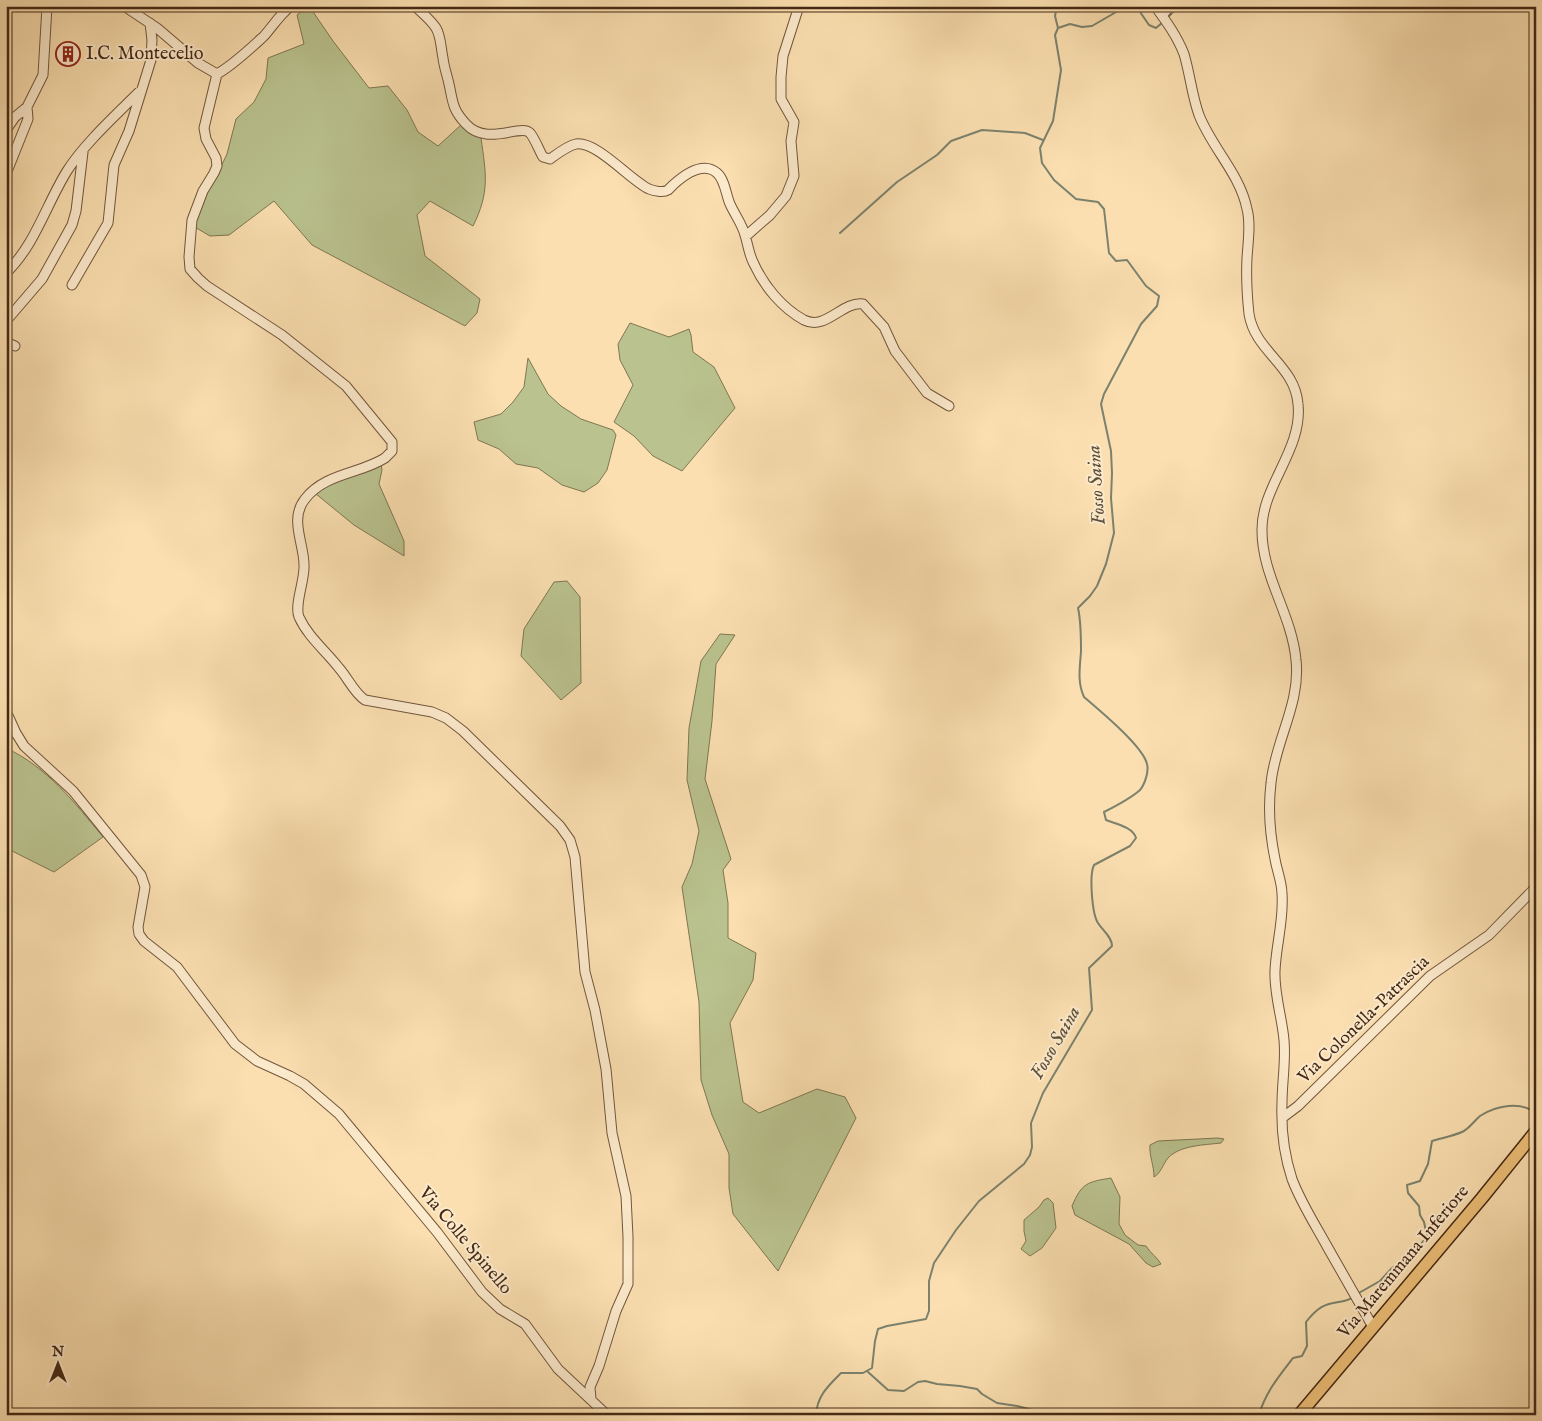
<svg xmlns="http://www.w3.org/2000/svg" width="1542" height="1421" font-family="'IM FELL English',serif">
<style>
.green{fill:#bac38f;stroke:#7f7652}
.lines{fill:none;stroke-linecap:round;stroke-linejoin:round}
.stream{stroke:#7b826e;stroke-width:2}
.minor-casing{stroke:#72563c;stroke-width:11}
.major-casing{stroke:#442915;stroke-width:14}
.minor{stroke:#fceacc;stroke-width:9}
.major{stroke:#eec078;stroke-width:11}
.labels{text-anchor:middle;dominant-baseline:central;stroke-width:4;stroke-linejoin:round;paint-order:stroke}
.poi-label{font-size:18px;fill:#442915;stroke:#fceacc;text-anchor:start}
.street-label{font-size:18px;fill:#442915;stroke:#fceacc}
.water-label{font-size:19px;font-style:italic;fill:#5b4e3a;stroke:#fceacc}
</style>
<rect width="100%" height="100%" fill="#fbdfb0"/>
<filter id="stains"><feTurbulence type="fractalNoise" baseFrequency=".004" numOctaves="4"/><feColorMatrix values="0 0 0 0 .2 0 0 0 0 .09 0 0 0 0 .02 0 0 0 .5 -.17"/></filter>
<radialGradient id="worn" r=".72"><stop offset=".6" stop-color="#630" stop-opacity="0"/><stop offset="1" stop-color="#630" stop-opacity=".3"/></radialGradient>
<!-- green -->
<path class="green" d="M 307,6 L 309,6 L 333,41 L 369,88 L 388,86 L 407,110 L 418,132 L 438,146 L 461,125 L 481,138 C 486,174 490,192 473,226 L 430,201 L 417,215 L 425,256 L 480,299 L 477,313 L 465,326 L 312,245 L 274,201 L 229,235 L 210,236 L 193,226 L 203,199 L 216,177 L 227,154 L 236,119 L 254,102 L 266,79 L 268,58 L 304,44 L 297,15 Z
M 630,323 L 669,337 L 689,329 L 691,335 L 693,352 L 714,367 L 735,408 L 682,471 L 653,456 L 634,436 L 614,422 L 633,385 L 620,360 L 618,344 Z
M 528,358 L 548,394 L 561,406 L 581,419 L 613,430 L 616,435 L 607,470 L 598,483 L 584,492 L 562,485 L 538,468 L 516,464 L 499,449 L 478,440 L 474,422 L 501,414 L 513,402 L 524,387 Z
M 381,464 L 382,470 L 379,484 L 404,541 L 404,556 L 354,525 L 316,494 L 338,479 Z
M 567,581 L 580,597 L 581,683 L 561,700 L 521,656 L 524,629 L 554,582 Z
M 720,634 L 735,635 L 716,664 L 712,721 L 705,779 L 731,859 L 723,870 L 728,903 L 728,938 L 756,953 L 753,980 L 730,1023 L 743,1102 L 759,1113 L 817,1089 L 845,1097 L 856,1118 L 778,1271 L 733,1214 L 729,1188 L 729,1154 L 712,1115 L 701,1080 L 699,1002 L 682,887 L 692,864 L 699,831 L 687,780 L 689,728 L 701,661 Z
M 6,748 C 47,767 75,803 103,837 L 54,872 L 6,848 Z
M 1218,1138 L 1224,1139 L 1221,1143 C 1205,1145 1180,1145 1168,1158 C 1163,1164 1161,1173 1154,1177 C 1154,1165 1149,1156 1150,1145 L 1158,1141 Z
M 1111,1178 L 1120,1197 L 1119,1224 L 1125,1235 L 1138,1245 L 1146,1246 C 1151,1254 1157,1257 1161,1264 L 1153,1267 L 1146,1263 L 1129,1244 L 1075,1215 L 1072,1206 C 1082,1183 1087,1182 1111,1178 Z
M 1048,1198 L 1053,1203 L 1056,1228 L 1042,1248 L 1030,1256 L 1021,1249 L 1026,1241 L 1024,1231 L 1024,1220 L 1039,1207 L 1044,1200 Z"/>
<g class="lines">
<!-- stream -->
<path class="stream" d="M 1167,18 L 1179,6
M 1058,28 L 1070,24 L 1082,27 L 1092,26 L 1123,8 L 1138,9 L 1149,25 L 1156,28 L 1163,22
M 840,233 L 897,182 L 937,155 L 951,141 L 982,130 L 1025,133 L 1043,140
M 1357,1294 L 1380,1281 L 1392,1268 L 1415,1252 L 1427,1236 L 1424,1222 L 1420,1215 L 1419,1206 L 1408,1193 L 1407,1185 L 1420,1181 L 1428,1164 L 1432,1141 C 1442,1138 1453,1136 1462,1132 C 1469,1129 1474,1121 1480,1116 C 1495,1106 1522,1100 1536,1114
M 868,1372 L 888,1390 L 904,1391 L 918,1382 L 925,1381 L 937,1384 L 960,1386 L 977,1389 L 982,1394 L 997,1403 L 1017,1406 L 1041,1412 L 1044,1415
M 816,1415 C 817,1396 828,1386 841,1373 L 863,1373 L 872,1368 L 875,1341 L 878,1329 L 887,1326 L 926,1319 L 929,1311 L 929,1281 L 934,1263 L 956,1230 L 979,1201 L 1024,1164 L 1030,1155 L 1032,1147 L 1031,1123 L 1043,1093 L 1092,1010 L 1089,968 L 1112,946 C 1112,937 1103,931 1098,923 C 1092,914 1089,875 1094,865 L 1130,846 L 1136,838 C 1133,827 1116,824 1106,820 L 1104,812 C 1116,806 1130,799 1140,790 C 1145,784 1149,771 1147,764 C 1143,746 1099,710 1084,697 C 1077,682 1080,667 1081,651 C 1081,636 1081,621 1078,608 L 1090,596 L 1097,586 L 1106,564 L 1114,533 L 1111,498 L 1112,473 L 1111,451 L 1101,404 L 1104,394 L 1141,324 L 1157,306 L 1159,296 L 1146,286 L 1127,260 L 1116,261 L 1109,253 L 1104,209 L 1098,202 L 1076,199 L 1054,180 L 1042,163 L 1040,148 L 1053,121 L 1061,70 L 1055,35 L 1058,28 L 1055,16 L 1057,6
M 1259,1415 C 1265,1393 1279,1376 1293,1358 L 1302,1356 L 1307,1346 L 1306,1322 C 1314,1312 1321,1305 1333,1303 C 1341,1301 1347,1302 1353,1297"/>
<defs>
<path id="minor" d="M 124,6 L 157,28 L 198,63 L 217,74
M 291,6 C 280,14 273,26 264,36 C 251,48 233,65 217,74 L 204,128 L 206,139 L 216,158 L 217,166 L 214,173 L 203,191 L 192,220 L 189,257 L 190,269 L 198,278 L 207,286 L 282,335 L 346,386 L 392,442 L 392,451 L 385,458 C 360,474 325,473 305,499 C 289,519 304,543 304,565 C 305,580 294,605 299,617 C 308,637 326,651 339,668 C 348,678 354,693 365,700 L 432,712 L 446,718 L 463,731 L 560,826 L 570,840 L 575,857 L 585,972 L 595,1010 L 606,1069 L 612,1133 L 626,1196 L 628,1237 L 628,1284 L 616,1311 L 599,1366 L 590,1387 L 591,1399
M 415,6 C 422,13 431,20 436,28 C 441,36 441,49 443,58 C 444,67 447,75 449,84 C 453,102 452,109 466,124 C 487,147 521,123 530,133 C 535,139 539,150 543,157 L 550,159 C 557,154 567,146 576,144 C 597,141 630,180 649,189 C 654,191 663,193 668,190 C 668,190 673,185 673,185 C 684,175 703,161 717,173 C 725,180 726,195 730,204 C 735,215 742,224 745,235 C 748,245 749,255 754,264 C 764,286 782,308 804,320 C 826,331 842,301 863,304 L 884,327 L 895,351 L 927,393 L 949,406
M 1155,6 C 1166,21 1177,36 1184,54 C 1190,74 1192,96 1199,115 C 1212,148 1240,174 1247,209 C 1251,224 1248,242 1247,258 C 1246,277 1247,295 1249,314 C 1255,352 1295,365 1298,404 C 1303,450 1261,486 1262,531 C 1262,576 1292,615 1296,660 C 1301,703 1275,741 1271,783 C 1268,808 1270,835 1275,859 C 1277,871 1282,882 1282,894 C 1284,920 1276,945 1275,971 C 1274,994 1282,1017 1284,1040 C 1286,1061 1282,1082 1282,1103 C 1281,1129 1284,1155 1292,1179 C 1301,1203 1316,1226 1328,1248 C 1343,1274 1358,1301 1373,1327
M 1162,16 L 1170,6
M 6,130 L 15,117 L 27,107
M 6,174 L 28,119 L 27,107 L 43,75 L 47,6
M 746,236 L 770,215 L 786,196 L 794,176 L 791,141 L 794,122 L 781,99 L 781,77 L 783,56 L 799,6
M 6,273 C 35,245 46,205 67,171 C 84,144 116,115 139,92
M 72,285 L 108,223 L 114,165 L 129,131 L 151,60 L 152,40 L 150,23
M 6,321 L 42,279 L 72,225 L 76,211 L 83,152
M 6,342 L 15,346
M 6,711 L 16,733 L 24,746 L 73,791 L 141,875 L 145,887 L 138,927 L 139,934 L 144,941 L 177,967 L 235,1044 L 257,1061 L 290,1076 L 304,1084 L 339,1114 L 437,1232 L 482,1292 L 500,1309 L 525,1324 L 558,1369 L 607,1415
M 1282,1118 L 1298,1106 L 1430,976 L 1489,935 L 1536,887"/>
<path id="major" d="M 1299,1415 L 1482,1198 L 1536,1131"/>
</defs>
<!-- minor casing -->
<use href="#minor" class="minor-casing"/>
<!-- major casing -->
<use href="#major" class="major-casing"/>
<!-- minor -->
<use href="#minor" class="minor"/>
<!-- major -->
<use href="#major" class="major"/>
</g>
<!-- icons -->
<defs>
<symbol id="building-ring" viewBox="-11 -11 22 22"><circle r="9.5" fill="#fceacc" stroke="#8f2418" stroke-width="1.5"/><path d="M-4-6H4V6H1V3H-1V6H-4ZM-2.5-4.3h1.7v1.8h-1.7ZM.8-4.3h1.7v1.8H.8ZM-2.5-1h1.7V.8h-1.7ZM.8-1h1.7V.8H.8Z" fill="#8f2418"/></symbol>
</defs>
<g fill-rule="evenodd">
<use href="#building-ring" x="54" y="40" width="28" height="28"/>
</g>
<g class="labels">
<!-- poi labels -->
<g class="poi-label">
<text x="86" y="54">I.C. Montecelio</text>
</g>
<!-- street labels -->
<g class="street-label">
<text transform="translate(1364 1020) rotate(-44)">Via Colonella-Patrascia</text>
<text transform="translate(465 1241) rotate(50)">Via Colle Spinello</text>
<text transform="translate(1404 1262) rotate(-50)">Via Maremmana Inferiore</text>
</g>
<!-- water labels -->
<g class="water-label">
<text transform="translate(1097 485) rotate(-94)">Fosso Saina</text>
<text transform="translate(1056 1043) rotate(-60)">Fosso Saina</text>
</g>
</g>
<!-- margin -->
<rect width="1542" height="1421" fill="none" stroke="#fbdfb0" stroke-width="25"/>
<rect x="8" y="8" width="1527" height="1406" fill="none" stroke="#442915" stroke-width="2.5"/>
<rect x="12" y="12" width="1517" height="1396" fill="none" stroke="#442915"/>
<!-- north arrow -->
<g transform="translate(58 1364)" stroke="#fceacc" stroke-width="4" paint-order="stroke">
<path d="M0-4L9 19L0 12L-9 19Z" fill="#442915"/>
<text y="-8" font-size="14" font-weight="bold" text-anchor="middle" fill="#442915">N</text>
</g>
<rect width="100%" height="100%" filter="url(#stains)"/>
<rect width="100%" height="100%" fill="url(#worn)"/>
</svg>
